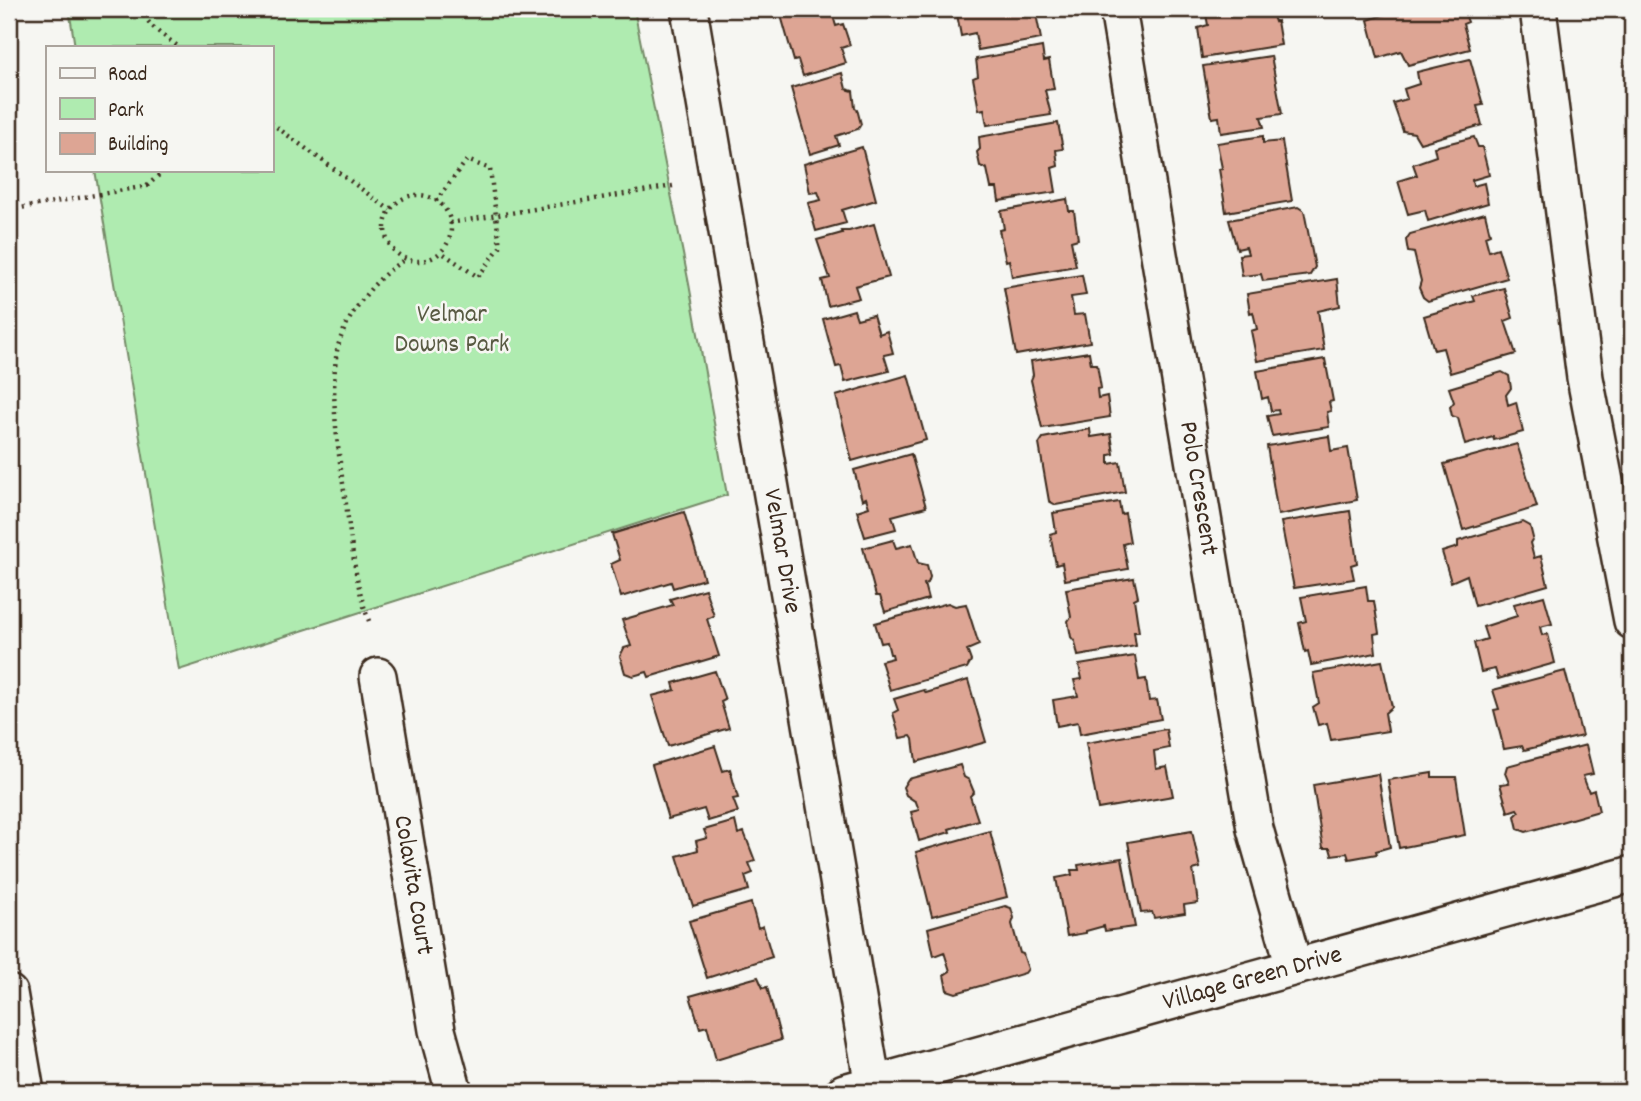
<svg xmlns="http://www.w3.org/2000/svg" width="1641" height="1101" font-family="Dekko,sans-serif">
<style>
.green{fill:#afebb0;stroke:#758a67;stroke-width:2}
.building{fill:#dda594;stroke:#3b2a1e;stroke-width:2}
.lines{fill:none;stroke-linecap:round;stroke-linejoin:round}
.minor-casing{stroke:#3b2a1e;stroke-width:40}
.path{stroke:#3b2a1e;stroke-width:4.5;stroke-dasharray:2 5;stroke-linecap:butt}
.minor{stroke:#f6f6f2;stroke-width:35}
.labels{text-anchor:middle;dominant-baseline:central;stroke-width:5;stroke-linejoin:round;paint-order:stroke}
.park-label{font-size:26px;fill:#585a42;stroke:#f6f6f2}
.street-label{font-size:26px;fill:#3b2a1e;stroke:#f6f6f2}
</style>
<rect width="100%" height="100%" fill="#f6f6f2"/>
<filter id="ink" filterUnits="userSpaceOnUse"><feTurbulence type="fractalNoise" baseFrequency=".0143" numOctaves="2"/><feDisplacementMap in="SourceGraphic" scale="14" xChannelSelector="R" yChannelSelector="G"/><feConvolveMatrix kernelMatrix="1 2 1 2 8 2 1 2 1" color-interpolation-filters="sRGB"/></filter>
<g filter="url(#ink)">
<!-- green -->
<path class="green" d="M 69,9 L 634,9 L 689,284 L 727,495 L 179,670 L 95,170 L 271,170 L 271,47 L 75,47 Z"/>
<!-- building -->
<path class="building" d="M 790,9 L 812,9 L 813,13 L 831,9 L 836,26 L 843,24 L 850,45 L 841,48 L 846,63 L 803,76 L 798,60 L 794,61 L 780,12 Z
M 956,9 L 1035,9 L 1041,39 L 978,50 L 975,33 L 961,36 Z
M 1205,9 L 1271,10 L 1275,22 L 1277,21 L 1281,45 L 1202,58 L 1198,28 L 1208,25 Z
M 1402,9 L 1463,9 L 1468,22 L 1463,24 L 1470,49 L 1408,65 L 1401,51 L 1378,58 L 1368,20 Z
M 1632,45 L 1632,89 L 1626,65 L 1632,63 L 1626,46 Z
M 1042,47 L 1044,61 L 1049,60 L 1054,89 L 1045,90 L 1051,115 L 987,125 L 984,109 L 979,110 L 973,78 L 978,76 L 976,59 Z
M 1271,56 L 1282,114 L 1261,117 L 1264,127 L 1221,133 L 1219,117 L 1212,118 L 1203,66 Z
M 1470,59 L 1483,105 L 1477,106 L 1482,125 L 1420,143 L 1414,133 L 1403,131 L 1393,103 L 1407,99 L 1404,89 L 1419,84 L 1417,72 Z
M 842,73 L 846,89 L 853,91 L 855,108 L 857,109 L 861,124 L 858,129 L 836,136 L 839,145 L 810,154 L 791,88 Z
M 1058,123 L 1063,149 L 1056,150 L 1058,166 L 1052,168 L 1056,192 L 999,201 L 997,188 L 991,188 L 987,169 L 980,166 L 977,152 L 980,149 L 979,137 Z
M 1263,136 L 1263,143 L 1282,141 L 1292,201 L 1226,212 L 1219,169 L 1222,168 L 1217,143 Z
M 1474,137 L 1478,147 L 1482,147 L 1489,175 L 1472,180 L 1473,186 L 1484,183 L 1488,203 L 1428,221 L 1425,210 L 1408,214 L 1398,181 L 1417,175 L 1413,164 L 1436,156 L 1434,147 Z
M 862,147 L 876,200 L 842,210 L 846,223 L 816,231 L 808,203 L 821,200 L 818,192 L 810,193 L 804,164 Z
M 1067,199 L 1069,211 L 1074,211 L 1078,239 L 1071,241 L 1076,266 L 1012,277 L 1009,260 L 1006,261 L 999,230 L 1004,229 L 1001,211 Z
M 1298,207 L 1304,211 L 1315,267 L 1310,275 L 1263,281 L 1261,274 L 1242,276 L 1239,255 L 1248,254 L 1246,247 L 1237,249 L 1229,220 Z
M 1485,213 L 1490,234 L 1485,236 L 1489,251 L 1498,248 L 1507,278 L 1428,301 L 1423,297 L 1419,288 L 1421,281 L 1414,253 L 1408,252 L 1406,240 L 1410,234 Z
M 874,224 L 889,277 L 855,286 L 859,298 L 828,306 L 822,280 L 830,278 L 817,240 L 842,233 L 841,231 L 849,231 Z
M 1082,275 L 1086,295 L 1071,297 L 1074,315 L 1085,314 L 1090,342 L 1016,355 L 1004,288 Z
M 1337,279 L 1340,306 L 1318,311 L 1324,350 L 1257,361 L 1251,331 L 1257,329 L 1253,312 L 1250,313 L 1247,294 Z
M 1504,288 L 1513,318 L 1505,321 L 1516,354 L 1450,373 L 1443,348 L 1434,350 L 1424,316 L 1475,301 L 1473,296 Z
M 854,310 L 857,319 L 873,315 L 879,334 L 887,331 L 893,353 L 884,355 L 889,371 L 845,382 L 841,366 L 836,367 L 823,319 Z
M 1089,352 L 1091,364 L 1097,364 L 1101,388 L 1097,389 L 1098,398 L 1107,396 L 1110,417 L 1042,428 L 1031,380 L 1033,375 L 1031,361 Z
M 1325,359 L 1333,401 L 1329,402 L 1331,411 L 1327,412 L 1329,427 L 1272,436 L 1267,416 L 1279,414 L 1278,410 L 1271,411 L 1268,397 L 1262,399 L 1257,371 Z
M 1502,372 L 1509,376 L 1511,388 L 1506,395 L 1508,405 L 1516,402 L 1523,432 L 1494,440 L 1493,437 L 1465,445 L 1458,418 L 1452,416 L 1450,407 L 1454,402 L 1449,388 Z
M 908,375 L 926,440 L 852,461 L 836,396 Z
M 1090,429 L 1091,437 L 1111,434 L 1114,454 L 1109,455 L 1109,464 L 1120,462 L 1125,492 L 1056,505 L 1049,501 L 1039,444 L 1043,438 Z
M 1329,436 L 1331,451 L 1348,448 L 1357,500 L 1278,515 L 1267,446 Z
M 1517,444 L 1537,507 L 1463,530 L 1444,464 Z
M 911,454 L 926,507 L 892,516 L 896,529 L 865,537 L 857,511 L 869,507 L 866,498 L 862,500 L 854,470 Z
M 1119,502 L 1121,514 L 1125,513 L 1130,542 L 1123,544 L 1128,569 L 1065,580 L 1062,563 L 1056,565 L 1050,534 L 1056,532 L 1053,513 Z
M 1350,511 L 1357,563 L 1351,565 L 1354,579 L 1294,588 L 1281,522 Z
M 684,512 L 704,579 L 673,588 L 671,582 L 621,597 L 611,564 L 620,560 L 612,534 Z
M 1523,522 L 1530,526 L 1533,538 L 1530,543 L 1534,558 L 1541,556 L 1548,585 L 1475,606 L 1467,575 L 1451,582 L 1442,552 L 1458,547 L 1458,541 Z
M 893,540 L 896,548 L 912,544 L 918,563 L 927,565 L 930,577 L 928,583 L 924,584 L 928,599 L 885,612 L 880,596 L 876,596 L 863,548 Z
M 1134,578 L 1138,597 L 1134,599 L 1139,632 L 1134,632 L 1136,646 L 1078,656 L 1075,642 L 1071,637 L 1068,621 L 1071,617 L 1066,589 Z
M 1366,586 L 1368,601 L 1374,601 L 1379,633 L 1374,634 L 1376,653 L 1311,665 L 1308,651 L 1305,652 L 1299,623 L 1306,621 L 1301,597 Z
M 705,589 L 714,616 L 707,619 L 719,656 L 649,677 L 647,672 L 633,676 L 625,673 L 620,656 L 624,648 L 631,646 L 622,620 L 673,605 L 670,599 Z
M 1544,596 L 1552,624 L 1540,627 L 1542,635 L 1548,634 L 1555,663 L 1498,679 L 1495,669 L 1481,672 L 1474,643 L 1487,639 L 1483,627 L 1517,616 L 1514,604 Z
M 948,603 L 955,606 L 966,604 L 979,645 L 967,650 L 971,661 L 967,668 L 890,690 L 881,661 L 893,658 L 892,654 L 890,654 L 887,642 L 881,643 L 875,623 Z
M 1135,656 L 1139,680 L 1146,679 L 1149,701 L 1157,700 L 1161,719 L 1080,734 L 1078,722 L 1057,726 L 1053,700 L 1078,696 L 1074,680 L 1082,679 L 1079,665 Z
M 1382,661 L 1392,707 L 1385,713 L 1388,731 L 1331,740 L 1327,723 L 1318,725 L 1313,707 L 1319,703 L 1313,673 Z
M 715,671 L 725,700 L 721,702 L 729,728 L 668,746 L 652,696 L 675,690 L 673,683 Z
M 1565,671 L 1582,736 L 1524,750 L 1522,746 L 1504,749 L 1494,710 L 1499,709 L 1493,690 Z
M 968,680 L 986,742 L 916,762 L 913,739 L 911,736 L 900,738 L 893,713 L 898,710 L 894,699 L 924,690 L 926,693 Z
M 1166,729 L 1169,748 L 1154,751 L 1156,769 L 1167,767 L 1173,796 L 1098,809 L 1086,743 Z
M 1586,745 L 1593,774 L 1583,776 L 1589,792 L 1594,790 L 1599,811 L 1526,832 L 1518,829 L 1515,816 L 1519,812 L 1517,809 L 1508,812 L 1500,784 L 1509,783 L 1505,773 L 1507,766 Z
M 715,746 L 723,771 L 730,769 L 738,798 L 733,799 L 738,812 L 708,821 L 704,809 L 668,819 L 652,765 Z
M 960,765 L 964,777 L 969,780 L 974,792 L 970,796 L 978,820 L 949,829 L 950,832 L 919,841 L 911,812 L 919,810 L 916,802 L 906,795 L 903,787 L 908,779 Z
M 1432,773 L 1432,777 L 1456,777 L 1465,835 L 1399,848 L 1388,780 Z
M 1378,774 L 1390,847 L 1376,851 L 1377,854 L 1349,859 L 1347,853 L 1332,855 L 1330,848 L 1323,848 L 1313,785 Z
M 735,821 L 738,834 L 744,832 L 755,861 L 749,863 L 753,873 L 745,876 L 749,890 L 693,906 L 677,856 L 698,850 L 696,841 L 707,838 L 704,830 Z
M 990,831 L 1007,897 L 932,916 L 916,852 Z
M 1192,831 L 1200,868 L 1193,870 L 1198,903 L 1184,905 L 1185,913 L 1154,918 L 1152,912 L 1141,913 L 1128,842 Z
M 1122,858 L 1135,927 L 1105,931 L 1104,926 L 1086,931 L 1086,933 L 1067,936 L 1056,878 L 1072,875 L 1071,870 L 1079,870 L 1078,865 Z
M 751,903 L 758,928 L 763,926 L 772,957 L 707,978 L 689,921 Z
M 1005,906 L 1011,908 L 1014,918 L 1012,924 L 1020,953 L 1023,954 L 1028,969 L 1025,973 L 956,993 L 947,990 L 944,975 L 950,971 L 944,952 L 934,956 L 928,928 Z
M 758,977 L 763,988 L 767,987 L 781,1040 L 716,1060 L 707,1026 L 700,1028 L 690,996 Z"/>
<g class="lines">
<defs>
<g id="minor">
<path id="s1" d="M 689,9 L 874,1092"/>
<path id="s2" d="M 1118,9 L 1255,829 L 1294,966"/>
<path d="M 1538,9 L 1585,378 L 1632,621"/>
<path id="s3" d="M 378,676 L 437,1030 L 454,1092"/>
<path d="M 9,993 L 26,1092"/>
<path id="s4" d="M 844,1092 L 1632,874"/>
</g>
</defs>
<!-- minor casing -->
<use href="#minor" class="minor-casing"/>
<!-- path -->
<path class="path" d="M 142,9 C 146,26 166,37 179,47
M 271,123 L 390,210
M385 228a33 33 0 1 1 66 0a33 33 0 1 1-66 0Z
M 436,201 L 467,160 L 490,169 L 500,247 L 478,277 L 441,252
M 9,210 L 147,186 L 159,175 L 162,170
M 450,223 L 673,186
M 369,621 C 356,587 352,548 347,511 C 340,462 329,400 337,351 C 343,319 377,274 406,259"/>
<!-- minor -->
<use href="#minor" class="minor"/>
</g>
</g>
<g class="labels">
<!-- park labels -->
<g class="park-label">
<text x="452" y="315">Velmar<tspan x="452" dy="30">Downs Park</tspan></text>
</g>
<!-- street labels -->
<g class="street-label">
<text stroke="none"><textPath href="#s2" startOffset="486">Polo Crescent</textPath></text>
<text stroke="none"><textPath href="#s1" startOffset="550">Velmar Drive</textPath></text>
<text stroke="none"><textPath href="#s3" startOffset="212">Colavita Court</textPath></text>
<text stroke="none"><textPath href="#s4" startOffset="424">Village Green Drive</textPath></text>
</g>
</g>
<!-- margin -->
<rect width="1641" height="1101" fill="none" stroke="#f6f6f2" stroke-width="35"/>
<rect x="18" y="18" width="1606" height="1066" fill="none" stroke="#3b2a1e" stroke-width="2.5" filter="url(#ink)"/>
<!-- legend -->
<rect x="46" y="46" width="228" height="126" fill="#f6f6f2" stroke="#aba49d" stroke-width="2"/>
<rect x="60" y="68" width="35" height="10" fill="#f6f6f2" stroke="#aba49d" stroke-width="2"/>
<text x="108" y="80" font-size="21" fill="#3b2a1e">Road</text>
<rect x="60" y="98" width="35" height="21" fill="#afebb0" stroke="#aba49d" stroke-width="2"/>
<text x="108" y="116" font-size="21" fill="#3b2a1e">Park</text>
<rect x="60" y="133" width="35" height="21" fill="#dda594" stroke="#aba49d" stroke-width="2"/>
<text x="108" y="150" font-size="21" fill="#3b2a1e">Building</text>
</svg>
